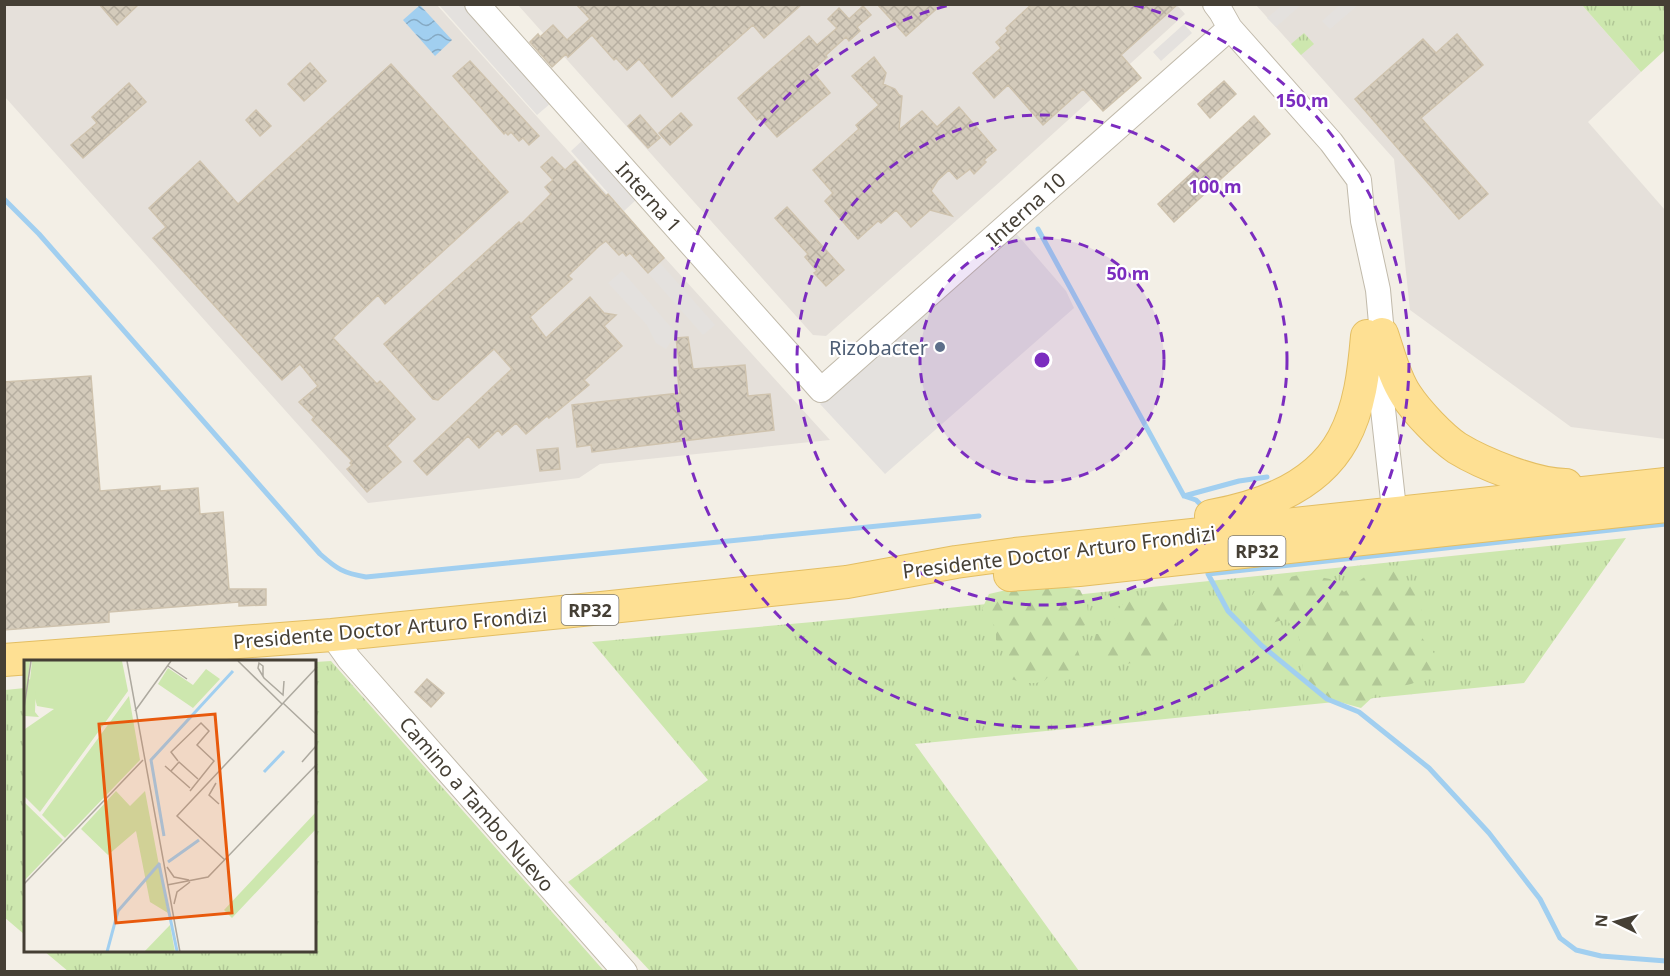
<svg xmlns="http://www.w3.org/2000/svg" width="1670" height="976" font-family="'Noto Sans',sans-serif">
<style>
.industrial{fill:#e5e0da}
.grass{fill:url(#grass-tufts)}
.forest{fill:url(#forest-firs)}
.parking{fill:#e4e1de}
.water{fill:url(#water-waves)}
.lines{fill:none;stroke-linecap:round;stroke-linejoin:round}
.stream{stroke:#a1cff0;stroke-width:5}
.building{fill:url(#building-cross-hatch);stroke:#cfc3ae;stroke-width:1.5}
.minor-casing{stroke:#c1baab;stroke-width:26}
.major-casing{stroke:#e3be63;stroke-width:34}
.minor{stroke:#fff;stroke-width:24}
.major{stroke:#fee093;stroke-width:32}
.ring{fill:none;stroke:#7b2cbf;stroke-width:3;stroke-dasharray:10 8}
.service-dot{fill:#5c6f8a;stroke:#fff;stroke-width:2}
.labels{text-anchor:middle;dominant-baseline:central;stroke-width:4.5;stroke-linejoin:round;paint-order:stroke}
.shield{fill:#fff;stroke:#7d7972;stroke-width:1.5}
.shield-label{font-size:18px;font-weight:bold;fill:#453f35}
.street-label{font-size:20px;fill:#453f35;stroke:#fff}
.service-label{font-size:20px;fill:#4e5e75;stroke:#fff;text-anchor:end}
.inset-river{fill:none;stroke:#a1cff0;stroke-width:3}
.inset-road{fill:none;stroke:#ada99f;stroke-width:1.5}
.view{fill:#e8590c;fill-opacity:0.15;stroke:#e8590c;stroke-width:3}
.inset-edge{fill:none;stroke:#453f35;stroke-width:3}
.centre{fill:#7b2cbf;stroke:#fff;stroke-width:3}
.ring-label{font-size:18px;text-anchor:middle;font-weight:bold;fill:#7b2cbf;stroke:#fff;stroke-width:4.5;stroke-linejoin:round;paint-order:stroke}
</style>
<defs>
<pattern id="grass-tufts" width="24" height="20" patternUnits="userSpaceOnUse" patternTransform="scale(1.5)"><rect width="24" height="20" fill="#cde7ae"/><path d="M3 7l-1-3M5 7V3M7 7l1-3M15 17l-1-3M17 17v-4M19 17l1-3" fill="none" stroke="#b1c796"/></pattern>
<pattern id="forest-firs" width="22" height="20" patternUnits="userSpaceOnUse" patternTransform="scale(1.5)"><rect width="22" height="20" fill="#cde7ae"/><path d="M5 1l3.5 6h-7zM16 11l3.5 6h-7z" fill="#b1c796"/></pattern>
<pattern id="water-waves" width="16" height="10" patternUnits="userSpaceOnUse" patternTransform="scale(1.5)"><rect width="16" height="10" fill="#a1cff0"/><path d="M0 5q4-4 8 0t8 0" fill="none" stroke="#85a9c3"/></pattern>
<pattern id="building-cross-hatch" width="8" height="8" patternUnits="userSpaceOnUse" patternTransform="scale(1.5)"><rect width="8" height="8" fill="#d4cbbb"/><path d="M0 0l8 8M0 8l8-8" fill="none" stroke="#b7afa1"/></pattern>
</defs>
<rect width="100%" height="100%" fill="#f3efe6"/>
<!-- industrial -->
<path class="industrial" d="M 1176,4 L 1185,14 L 1002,180 L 826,336 L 813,335 L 518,5 Z
M 4,5 L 437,5 L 548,129 L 830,440 L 600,464 L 579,478 L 368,503 L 5,97 Z
M 1256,5 L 1582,5 L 1641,72 L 1588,122 L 1665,210 L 1665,439 L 1571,427 L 1410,310 L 1394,159 Z"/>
<!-- grass -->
<path class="grass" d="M 1582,5 L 1665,5 L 1665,50 L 1641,72 Z
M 1304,33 L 1314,44 L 1301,55 L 1291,44 Z
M 1626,538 L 1524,683 L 915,744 L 1079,971 L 650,971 L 568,882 L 708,780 L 592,642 L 813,622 Z
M 331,661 L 604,971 L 69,972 L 44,951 L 315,950 L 315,662 Z
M 25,688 L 26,688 L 25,935 L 4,917 L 5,690 Z"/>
<!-- forest -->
<path class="forest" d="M 1397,568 L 1414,589 L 1422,603 L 1419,634 L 1443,665 L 1438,674 L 1411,684 L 1378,692 L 1361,708 L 1318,696 L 1301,674 L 1305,655 L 1297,633 L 1286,619 L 1258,627 L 1244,607 L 1260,584 L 1303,574 L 1330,579 L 1344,592 L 1370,573 Z
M 1066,587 L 1080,590 L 1087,604 L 1089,621 L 1073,637 L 1080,657 L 1072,673 L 1063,677 L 1048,677 L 1044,681 L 1036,683 L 1024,683 L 1011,679 L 1009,657 L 996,640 L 996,628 L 982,609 L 989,594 L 1015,588 Z
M 1146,597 L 1159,597 L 1173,614 L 1178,630 C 1162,653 1148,664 1118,664 C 1110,663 1102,659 1095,657 L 1093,644 L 1096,634 L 1113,634 L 1119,626 L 1113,615 L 1126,601 Z"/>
<!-- parking -->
<path class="parking" d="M 1341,4 L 1358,5 L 1330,29 L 1322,21 Z
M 439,5 L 464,5 L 551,103 L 537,115 Z
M 1282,5 L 1301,5 L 1276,27 L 1267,18 Z
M 1184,24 L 1192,33 L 1161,61 L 1153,52 Z
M 584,139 L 637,199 L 624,211 L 571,151 Z
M 1015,232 L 1066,291 L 1074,308 L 885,474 L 820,404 Z
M 660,263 L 715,325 L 703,335 L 648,273 Z
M 622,271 L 676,333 L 666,349 L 656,343 L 647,325 L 608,283 Z"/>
<!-- water -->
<path class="water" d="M 420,5 L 452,40 L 435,56 L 403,20 Z"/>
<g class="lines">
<!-- stream -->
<path class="stream" d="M 4,199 L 39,234 L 320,554 C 337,569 343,573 366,577 L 979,516
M 1038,229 L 1184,496 L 1196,500 L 1200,504
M 1184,496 L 1239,481 L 1267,477
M 1208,567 L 1208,574 L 1228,611 L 1261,645 L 1327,699 L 1359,712 L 1429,768 L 1489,833 L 1540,899 L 1560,938 L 1576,950 L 1601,956 L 1666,961
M 1208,574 L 1666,524"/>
</g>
<!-- building -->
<path class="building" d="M 99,4 L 139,4 L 117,25 Z
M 576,4 L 802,4 L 764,38 L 753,25 L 672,97 L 639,59 L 627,70 L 616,58 L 614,60 L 592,35 L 568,57 L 566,54 L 552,67 L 530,42 L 538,34 L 540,37 L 553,25 L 567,40 L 590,19 Z
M 877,4 L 942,4 L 906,36 Z
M 1032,4 L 1178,4 L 1121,55 L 1141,78 L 1103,111 L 1083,89 L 1043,125 L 1008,85 L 994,98 L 973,73 L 1001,48 L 996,42 L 1008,31 L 1006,28 Z
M 863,6 L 871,15 L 857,27 L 860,31 L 849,41 L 846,37 L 826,55 L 827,57 L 812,71 L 830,93 L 777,137 L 760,118 L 757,120 L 738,98 L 809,36 L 817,45 L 837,28 L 828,19 L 839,8 L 849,19 Z
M 1457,34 L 1483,65 L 1421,118 L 1488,194 L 1459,219 L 1355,99 L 1423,39 L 1436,53 Z
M 874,57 L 886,73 L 883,84 L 895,89 L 899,95 L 902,96 L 899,130 L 922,111 L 937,127 L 959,107 L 996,150 L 984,160 L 986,162 L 974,174 L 970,169 L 957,179 L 949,170 L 938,180 L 931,191 L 952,216 L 930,210 L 911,227 L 896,210 L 881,223 L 878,221 L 858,239 L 825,201 L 833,193 L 813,170 L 859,129 L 856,125 L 879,105 L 852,76 Z
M 470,61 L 539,136 L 529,145 L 523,138 L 519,141 L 511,132 L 508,135 L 505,132 L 504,134 L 453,76 Z
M 310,63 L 326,81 L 304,101 L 288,84 Z
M 391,64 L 508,192 L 385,304 L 378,295 L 333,338 L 377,384 L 380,381 L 415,419 L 387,446 L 401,462 L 367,492 L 347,469 L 352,465 L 350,463 L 352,461 L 312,420 L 314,417 L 299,402 L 318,386 L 300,364 L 282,380 L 153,238 L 166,227 L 149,208 L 200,161 L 238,204 Z
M 1224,81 L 1236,94 L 1210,118 L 1198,104 Z
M 129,83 L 146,102 L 83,158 L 71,145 L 97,123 L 92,117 Z
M 256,110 L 271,126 L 260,136 L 246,120 Z
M 681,113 L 692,125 L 670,145 L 659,133 Z
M 640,115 L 660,138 L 648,148 L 628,126 Z
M 1254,116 L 1270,134 L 1174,222 L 1158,204 Z
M 552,157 L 565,170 L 575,161 L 606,196 L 608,194 L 664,258 L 648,273 L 630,253 L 626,256 L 623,252 L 619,255 L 606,241 L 599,246 L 568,276 L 572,279 L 530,317 L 546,338 L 590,297 L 604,313 L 616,315 L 604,326 L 622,346 L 584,380 L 589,385 L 549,418 L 547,416 L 526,434 L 516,423 L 502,435 L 498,430 L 479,448 L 468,436 L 427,475 L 414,461 L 512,369 L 494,349 L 438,400 L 433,399 L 384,344 L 519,222 L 521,224 L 551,194 L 545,187 L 553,180 L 541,167 Z
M 787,207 L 844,270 L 826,286 L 814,273 L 817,271 L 805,257 L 808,254 L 775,218 Z
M 688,337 L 693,369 L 745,365 L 748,396 L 770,394 L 774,430 L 592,452 L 591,445 L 577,447 L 572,405 L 680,393 L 677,371 L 680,371 L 676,338 Z
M 91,376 L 100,491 L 160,486 L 160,491 L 198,488 L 200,514 L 223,512 L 229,589 L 266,589 L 266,605 L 239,606 L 239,602 L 109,612 L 109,622 L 4,630 L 4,382 Z
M 558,448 L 560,469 L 540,471 L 537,450 Z
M 427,679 L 444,693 L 431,707 L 415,692 Z"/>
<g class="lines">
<defs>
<path id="minor" d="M 477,4 L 821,390 L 1230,28
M 1215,4 L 1221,12 L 1230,28 L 1331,142 L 1359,180 L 1363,221 L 1378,290 L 1382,334 L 1378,364 L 1396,527
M 332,635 L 349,659 L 625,972"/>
<path id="major" d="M 1382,334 C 1389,354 1394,377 1406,395 C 1417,412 1441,437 1457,448 C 1483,464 1536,485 1566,485
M 1211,516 C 1261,507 1317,487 1343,439 C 1360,408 1364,371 1367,336
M 1010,575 L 1079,570 L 1666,506
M 4,660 L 332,635 L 592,609 L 847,582 L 956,562 L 1015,554 L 1666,484"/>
</defs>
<!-- minor casing -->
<use href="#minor" class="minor-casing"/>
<!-- major casing -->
<use href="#major" class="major-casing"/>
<!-- minor -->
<use href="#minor" class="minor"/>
<!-- major -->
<use href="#major" class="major"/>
</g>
<!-- distance rings -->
<circle cx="1042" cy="360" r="122" fill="#7b2cbf" fill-opacity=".12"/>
<g class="ring">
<circle cx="1042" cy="360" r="122"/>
<circle cx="1042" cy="360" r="245"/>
<path d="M1134 5A367 367 0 1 1 950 5"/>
</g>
<!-- markers -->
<circle class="service-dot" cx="940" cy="347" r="6"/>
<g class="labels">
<!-- shield labels -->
<g class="shield">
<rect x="1228.5" y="536" width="57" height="30" rx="4.5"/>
<rect x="561.5" y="595" width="57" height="30" rx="4.5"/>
</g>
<g class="shield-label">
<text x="1257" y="551">RP32</text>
<text x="590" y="610">RP32</text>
</g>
<!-- street labels -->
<g class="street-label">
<text transform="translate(649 197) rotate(48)">Interna 1</text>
<text transform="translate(1026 209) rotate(-42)">Interna 10</text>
<text transform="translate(1059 552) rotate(-7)">Presidente Doctor Arturo Frondizi</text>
<text transform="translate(390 628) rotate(-5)">Presidente Doctor Arturo Frondizi</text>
<text transform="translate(477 804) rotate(49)">Camino a Tambo Nuevo</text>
</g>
<!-- service labels -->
<g class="service-label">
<text x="928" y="347">Rizobacter</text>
</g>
</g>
<!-- overview -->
<g transform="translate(24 660)">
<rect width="292" height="292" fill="#f3efe6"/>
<path d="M 8,1 L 98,1 L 104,31 L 16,152 L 0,136 L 0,79 L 1,69 L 30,49 L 13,46 L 6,20 ZM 144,8 L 169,25 L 182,9 L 196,19 L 169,48 L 134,24 ZM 105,36 L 116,100 L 41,178 L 18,155 ZM 92,131 L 106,146 L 121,131 L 144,253 L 126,242 L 112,171 L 84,195 L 57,169 ZM 0,142 L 39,180 L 0,221 ZM 292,152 L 292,169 L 208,258 L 200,250 ZM 146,265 L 151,292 L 120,292 Z" fill="#cde7ae"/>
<path d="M 0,1 L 6,1 L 4,18 L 12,25 L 11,52 L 15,57 L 1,56 L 0,52 ZM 132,208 L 138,226 L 127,232 L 122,218 L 131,214 Z" fill="#cde7ae"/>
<path class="inset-river" d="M 240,112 L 260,91M 140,176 L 127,100 L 209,11M 144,202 L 175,180M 135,204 L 153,291M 83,292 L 94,251 L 136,203"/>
<path class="inset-road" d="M 103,1 L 156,292M 214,1 L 258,44M 144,6 L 163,19M 239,16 L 239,6 L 235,3 L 234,8 L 240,18 L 259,35 L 260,21M 259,43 L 293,75M 0,48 L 7,1M 111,51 L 147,1M 154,101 L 147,92 L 177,63 L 185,71 L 173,85 L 190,101 L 166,131M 278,102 L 292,86M 141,106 L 166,128M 147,111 L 155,102 L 174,119M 192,123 L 185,135 L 195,144M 201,200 L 153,156 L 293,7M 143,207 L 150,217 L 165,220M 0,224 L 119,100M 143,225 L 184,217 L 293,104M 150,244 L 153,232 L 166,222"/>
<path class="view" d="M 191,54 L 208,253 L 92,263 L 75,64 Z"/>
<rect width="292" height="292" class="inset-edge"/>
</g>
<circle cx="1042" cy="360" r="9" class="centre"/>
<g class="ring-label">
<text x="1302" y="107">150 m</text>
<text x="1215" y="193">100 m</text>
<text x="1128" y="280">50 m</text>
</g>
<!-- border -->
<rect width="1670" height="976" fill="none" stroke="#453f35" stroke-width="12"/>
<!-- north arrow -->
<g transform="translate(1616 922) rotate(275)" stroke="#ffffff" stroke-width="4.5" paint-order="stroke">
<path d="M0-4.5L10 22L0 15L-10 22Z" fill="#453f35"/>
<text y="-9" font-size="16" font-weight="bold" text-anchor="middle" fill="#453f35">N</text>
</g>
</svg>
